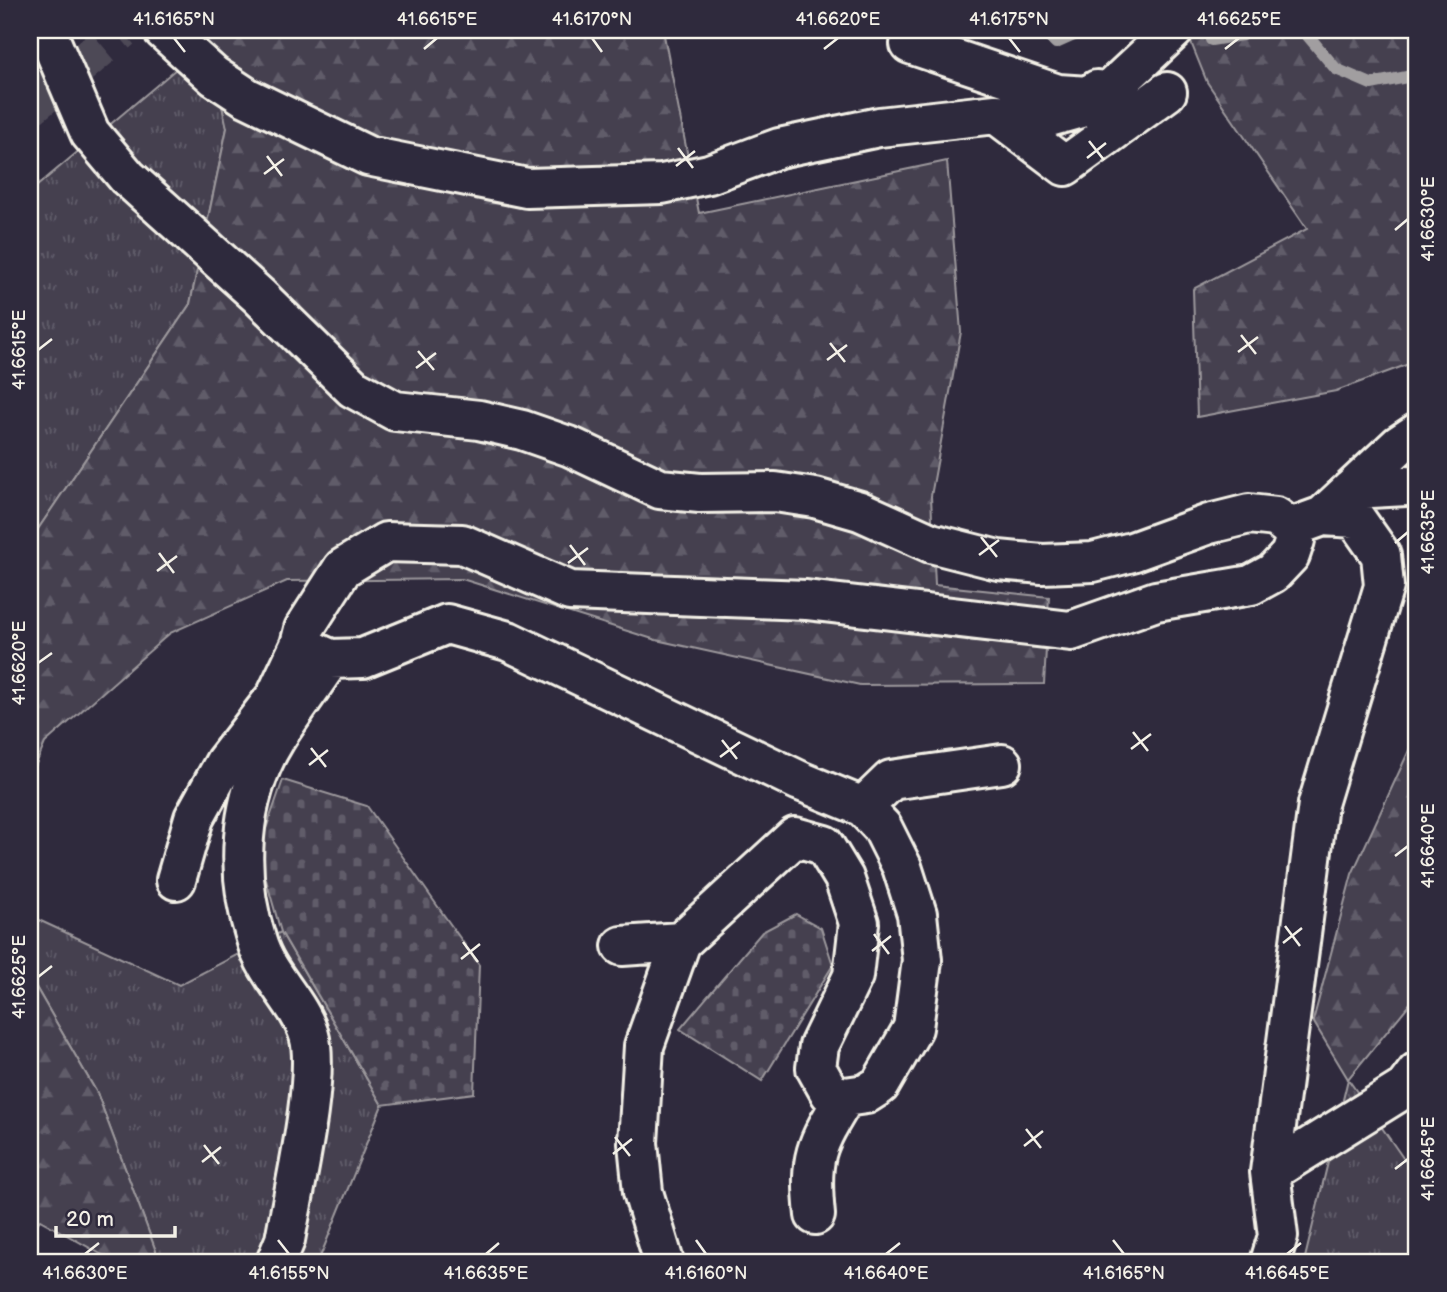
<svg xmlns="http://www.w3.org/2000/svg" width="1447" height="1292" font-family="'Balsamiq Sans',sans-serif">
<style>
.grass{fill:url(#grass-tufts);stroke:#9c989c;stroke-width:2}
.forest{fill:url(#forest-firs);stroke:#9c989c;stroke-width:2}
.cemetery{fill:url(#cemetery-stones);stroke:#9c989c;stroke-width:2}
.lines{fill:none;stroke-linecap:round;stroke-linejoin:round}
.stream{stroke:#a19ea0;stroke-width:12}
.highway-tunnel{stroke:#4d4857;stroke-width:38;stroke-dasharray:38 19;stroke-linecap:butt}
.minor-casing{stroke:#f4f1e8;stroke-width:44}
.minor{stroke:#2f2a3d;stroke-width:38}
.ticks{fill:none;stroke:#f4f1e8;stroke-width:2.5}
.neatline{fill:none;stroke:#f4f1e8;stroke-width:2.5}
.ticks-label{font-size:18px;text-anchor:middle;fill:#f4f1e8}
</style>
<defs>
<pattern id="grass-tufts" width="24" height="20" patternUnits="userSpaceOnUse" patternTransform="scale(1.75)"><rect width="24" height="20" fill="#454050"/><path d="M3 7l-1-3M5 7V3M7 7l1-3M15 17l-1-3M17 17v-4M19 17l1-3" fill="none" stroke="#605c69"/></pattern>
<pattern id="forest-firs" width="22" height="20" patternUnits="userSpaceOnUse" patternTransform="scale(1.75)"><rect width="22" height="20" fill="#454050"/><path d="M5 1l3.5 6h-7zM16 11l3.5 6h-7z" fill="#605c69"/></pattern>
<pattern id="cemetery-stones" width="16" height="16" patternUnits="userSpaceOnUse" patternTransform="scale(1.75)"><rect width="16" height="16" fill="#454050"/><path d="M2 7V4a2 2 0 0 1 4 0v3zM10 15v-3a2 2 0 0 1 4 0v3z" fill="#605c69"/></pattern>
</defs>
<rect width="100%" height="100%" fill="#2f2a3d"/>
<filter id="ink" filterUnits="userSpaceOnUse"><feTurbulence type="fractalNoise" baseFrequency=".0143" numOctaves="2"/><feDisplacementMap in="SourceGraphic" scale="14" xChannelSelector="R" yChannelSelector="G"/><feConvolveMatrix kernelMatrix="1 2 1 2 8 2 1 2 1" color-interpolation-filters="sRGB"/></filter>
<g filter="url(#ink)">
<!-- grass -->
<path class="grass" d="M 208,42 L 227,128 L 190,304 L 30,541 L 30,192 Z
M 30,916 L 179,985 L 281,932 L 382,1105 L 318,1262 L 160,1262 L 97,1093 L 30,977 Z
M 1348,1079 L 1417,1178 L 1417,1262 L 1304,1262 Z"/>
<!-- forest -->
<path class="forest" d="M 205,30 L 663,30 L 699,213 L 947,161 L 961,332 L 931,496 L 935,585 L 1049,597 L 1044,684 L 860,685 L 656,640 L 462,579 L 287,581 L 170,633 L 45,743 L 30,778 L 30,541 L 190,304 L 227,128 Z
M 1186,30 L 1417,30 L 1417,361 L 1336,391 L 1197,417 L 1193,289 L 1307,229 L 1207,82 Z
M 1417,733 L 1417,995 L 1348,1079 L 1313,1021 L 1352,874 Z
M 30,977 L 97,1093 L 160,1262 L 115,1262 L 40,1220 L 30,1233 Z"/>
<!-- cemetery -->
<path class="cemetery" d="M 283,780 L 367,806 L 479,965 L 474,1093 L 382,1105 L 281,932 L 258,852 Z
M 796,914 L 821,928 L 833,965 L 762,1081 L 680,1029 L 762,932 Z"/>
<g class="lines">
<!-- stream -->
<path class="stream" d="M 1043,30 L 1056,43 L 1085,30
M 1303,30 L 1336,69 L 1371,84 L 1417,75
M 1211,40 L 1242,35 L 1251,30"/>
<!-- highway-tunnel -->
<path class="highway-tunnel" d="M 30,107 L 122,30"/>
<defs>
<path id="minor" d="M 46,30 L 90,133 L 127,177 L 259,296 L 353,388 L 395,411 L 479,420 L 522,430 L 571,447 L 660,489 L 700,493 L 775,492 L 815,498 L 860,511 L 931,543 L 998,560 L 1042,564 L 1093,562 L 1132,552 L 1209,524 L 1249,514 L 1276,517 L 1290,528 L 1295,540 L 1290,555 L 1273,573 L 1251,585 L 1156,601 L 1071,631 L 806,600 L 570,591 L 462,544 L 386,542 L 343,568 L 304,629 L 300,645 L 330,659 L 363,658 L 447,624 L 508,641 L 800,781 L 863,807 L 882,827 L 902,867 L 917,914 L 922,960 L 913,1028 L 880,1085 L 866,1094 L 845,1097 L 830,1093 L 816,1068 L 819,1046 L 853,976 L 859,923 L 844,878 L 824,845 L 795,837 L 681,942 L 644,1046 L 638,1143 L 643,1192 L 664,1262
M 163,30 L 214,76 L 246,97 L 368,156 L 527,188 L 662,184 L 709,174 L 779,148 L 879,127 L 996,114 L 1049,117 L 1095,104 L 1174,30
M 910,44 L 1058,94 L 1088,96 L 1097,90
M 996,114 L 1065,166 L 1167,92
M 1352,489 L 1399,445 L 1417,433
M 1323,516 L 1352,489 L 1406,486
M 863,807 L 891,780 L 1002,764
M 176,880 L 194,818 L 225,762 L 276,696 L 300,645
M 622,946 L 681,942
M 1270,1172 L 1405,1088 L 1417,1072
M 815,1215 C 809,1157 815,1146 845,1097
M 276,1262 L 285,1240 C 293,1194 321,1075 309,1035 C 299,1002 267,976 257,942 C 235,874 238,799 276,738 C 293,711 313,685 330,659
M 1270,1262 L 1278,1236 L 1270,1172 L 1318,804 L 1384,586 L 1381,555 L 1355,518 L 1323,516 L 1290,528"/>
</defs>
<!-- minor casing -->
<use href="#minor" class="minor-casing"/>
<!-- minor -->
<use href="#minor" class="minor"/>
</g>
</g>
<!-- ticks -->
<path class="ticks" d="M 174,38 L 185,52M 592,38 L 602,52M 1009,38 L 1020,52M 424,49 L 437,38M 824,49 L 838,38M 1225,49 L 1239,38M 1089,141 L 1104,160M 678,148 L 693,168M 267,156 L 282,176M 1087,158 L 1106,143M 676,166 L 695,151M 264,174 L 284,159M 1395,230 L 1408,219M 1241,335 L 1256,354M 830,343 L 845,362M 38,350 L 52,339M 418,351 L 434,370M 1238,352 L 1258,337M 827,360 L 847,345M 416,368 L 436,353M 981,537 L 997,557M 1395,543 L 1408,532M 570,545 L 585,565M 159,553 L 174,573M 979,555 L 999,540M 568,563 L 588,548M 157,571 L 177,556M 38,663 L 52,653M 1133,732 L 1148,751M 722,740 L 737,759M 311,748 L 326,767M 1131,749 L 1151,734M 720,757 L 740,742M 309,765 L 328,750M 1395,856 L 1408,846M 1285,926 L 1300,946M 874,934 L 889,954M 463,942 L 478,962M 1283,943 L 1302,928M 872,951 L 891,936M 461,959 L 480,944M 38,977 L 52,966M 1026,1129 L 1041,1148M 615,1137 L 630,1156M 204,1145 L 219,1164M 1024,1146 L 1043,1131M 613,1154 L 632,1139M 202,1162 L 221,1147M 1395,1169 L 1408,1159M 278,1240 L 289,1254M 696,1240 L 706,1254M 1113,1240 L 1124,1254M 85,1254 L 99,1243M 486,1254 L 499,1243M 886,1254 L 900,1243M 1287,1254 L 1301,1243"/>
<!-- margin -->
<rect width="1447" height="1292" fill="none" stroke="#2f2a3d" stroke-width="77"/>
<!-- scale -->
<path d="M56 1226v10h119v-10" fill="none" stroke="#f4f1e8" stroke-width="3.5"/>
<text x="66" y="1226" font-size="21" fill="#f4f1e8" stroke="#2f2a3d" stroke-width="5" paint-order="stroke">20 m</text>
<rect x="38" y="38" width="1370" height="1216" class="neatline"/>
<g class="ticks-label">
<text x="174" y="25">41.6165°N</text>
<text x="437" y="25">41.6615°E</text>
<text x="592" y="25">41.6170°N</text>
<text x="838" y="25">41.6620°E</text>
<text x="1009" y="25">41.6175°N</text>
<text x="1239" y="25">41.6625°E</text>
<text transform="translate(1428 219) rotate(-90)" y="6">41.6630°E</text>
<text transform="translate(19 350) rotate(-90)" y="6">41.6615°E</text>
<text transform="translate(1428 532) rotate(-90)" y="6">41.6635°E</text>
<text transform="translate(19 663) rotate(-90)" y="6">41.6620°E</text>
<text transform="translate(1428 846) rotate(-90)" y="6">41.6640°E</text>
<text transform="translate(19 977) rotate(-90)" y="6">41.6625°E</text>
<text transform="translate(1428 1159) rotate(-90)" y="6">41.6645°E</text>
<text x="85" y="1279">41.6630°E</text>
<text x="289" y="1279">41.6155°N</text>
<text x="486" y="1279">41.6635°E</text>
<text x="706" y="1279">41.6160°N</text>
<text x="886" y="1279">41.6640°E</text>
<text x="1124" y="1279">41.6165°N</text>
<text x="1287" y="1279">41.6645°E</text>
</g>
</svg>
